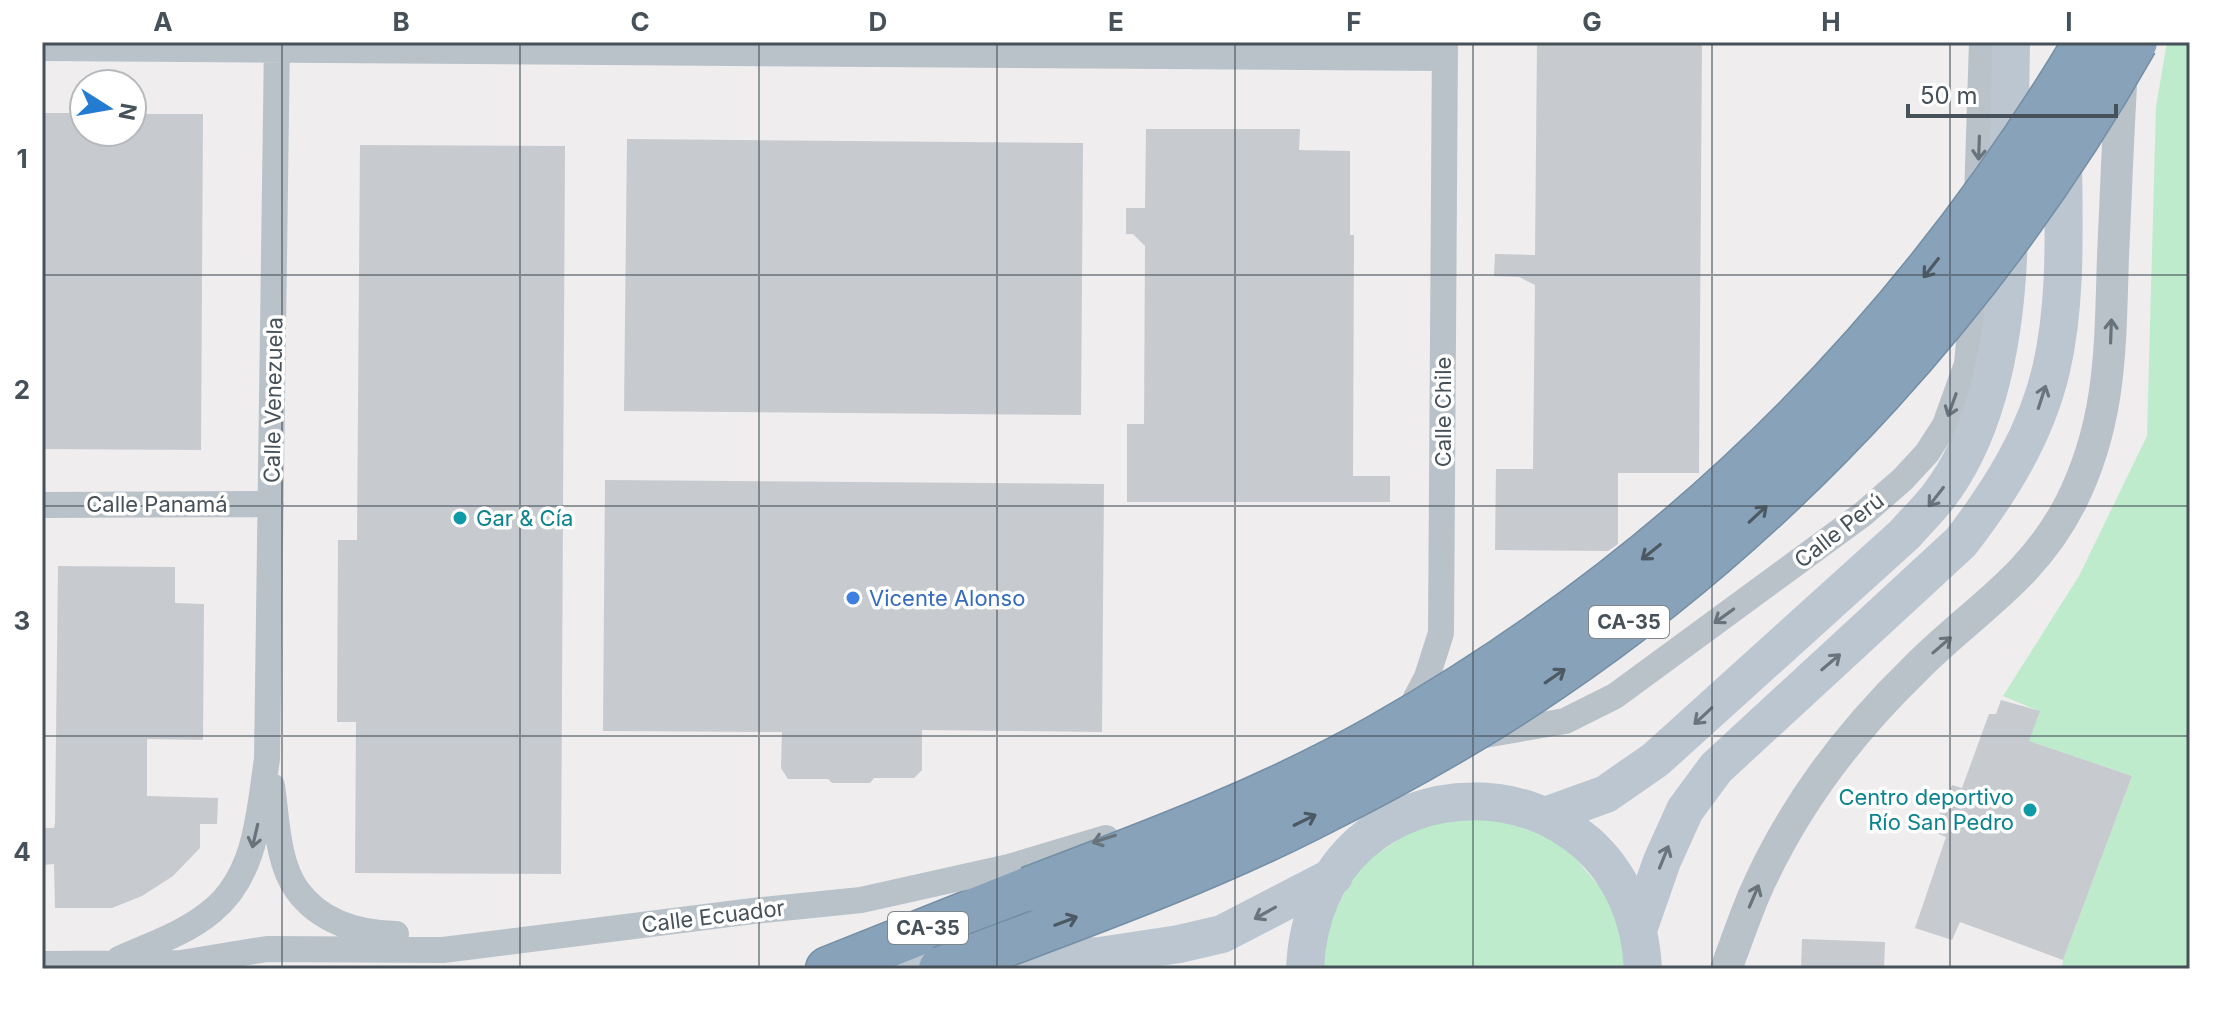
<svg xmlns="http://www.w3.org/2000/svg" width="2232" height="1011" font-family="Inter,sans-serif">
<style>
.green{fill:#bdebcc}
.building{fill:#c7cacf}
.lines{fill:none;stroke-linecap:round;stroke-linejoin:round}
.motorway-casing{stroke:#738ea5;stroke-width:47}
.minor{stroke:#b9c2c9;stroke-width:26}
.tertiary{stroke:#b9c2c9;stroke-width:32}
.secondary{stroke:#bbc6d0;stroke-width:38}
.motorway{stroke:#87a2b9;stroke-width:44}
.motorway-bridge-casing{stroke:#738ea5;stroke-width:47;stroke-linecap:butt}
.motorway-bridge{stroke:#87a2b9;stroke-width:44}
.oneway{stroke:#68737b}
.oneway2{stroke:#4c5963}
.oneway3{stroke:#69747d}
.grid{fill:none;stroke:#465159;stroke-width:2;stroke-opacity:0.55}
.culture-dot{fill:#0f9aa8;stroke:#fff;stroke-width:3}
.shop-dot{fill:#3f7fe0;stroke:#fff;stroke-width:3}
.labels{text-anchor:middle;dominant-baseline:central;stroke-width:7;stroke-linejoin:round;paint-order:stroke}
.shield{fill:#fff;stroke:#7e858b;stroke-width:2}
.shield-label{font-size:20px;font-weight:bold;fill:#465159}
.street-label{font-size:22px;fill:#465159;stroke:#fff}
.culture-label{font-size:22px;fill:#0d838f;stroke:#fff;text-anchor:start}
.shop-label{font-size:22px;fill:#366cbe;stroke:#fff;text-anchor:start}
.neatline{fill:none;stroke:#465159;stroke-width:3}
.grid-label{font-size:26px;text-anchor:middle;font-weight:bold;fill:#465159}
</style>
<rect width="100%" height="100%" fill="#efeded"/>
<!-- green -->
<path class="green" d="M 2167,42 L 2190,42 L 2190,969 L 2062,969 L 2063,960 L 2132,776 L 2029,741 L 2039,711 L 2003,696 L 2079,576 L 2147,436 L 2156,107 Z
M 1494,817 L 1563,844 L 1611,900 L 1627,969 L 1320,969 L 1323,934 L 1358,867 L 1421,824 Z"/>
<!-- building -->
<path class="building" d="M 1537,42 L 1702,42 L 1699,473 L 1618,473 L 1618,544 L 1608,551 L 1495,550 L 1496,469 L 1533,469 L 1535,285 L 1519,277 L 1494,276 L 1495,254 L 1535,255 Z
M 42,113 L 84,113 L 84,132 L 132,132 L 132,114 L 203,114 L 201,450 L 42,449 Z
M 1146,129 L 1300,129 L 1299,150 L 1350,151 L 1350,235 L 1354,235 L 1353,476 L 1390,476 L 1390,502 L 1127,502 L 1127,424 L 1144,424 L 1145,246 L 1133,234 L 1126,234 L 1126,208 L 1145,208 Z
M 627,139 L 1083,143 L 1081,415 L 624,411 Z
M 360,145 L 565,146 L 561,874 L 355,873 L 356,722 L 337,722 L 338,540 L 357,540 Z
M 605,480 L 1104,484 L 1102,732 L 922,730 L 922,770 L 914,778 L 874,778 L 870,783 L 832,783 L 828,779 L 788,779 L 781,768 L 782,732 L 603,731 Z
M 58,566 L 175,567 L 175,603 L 204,604 L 203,740 L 147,739 L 147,796 L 218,798 L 217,824 L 200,824 L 200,848 L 173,876 L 142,896 L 112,908 L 55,908 L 54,864 L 42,865 L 42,828 L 54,828 L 55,823 Z
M 2001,700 L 2040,711 L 2029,741 L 2132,776 L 2063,960 L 1960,922 L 1952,940 L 1915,928 L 1946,837 L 1932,831 L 1952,785 L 1962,788 L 1989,714 L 1996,714 Z
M 1802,939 L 1885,942 L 1884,969 L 1801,969 Z"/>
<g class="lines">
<defs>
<path id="motorway" d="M 828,969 L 1029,889"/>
</defs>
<!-- motorway casing -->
<use href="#motorway" class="motorway-casing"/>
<!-- minor -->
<path class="minor" d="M 42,48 L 1444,58
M 1977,198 L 1982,42
M 42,505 L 271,504
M 1407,715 L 1427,677 L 1441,633 L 1445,42
M 1479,736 L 1565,721 L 1615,696 L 1863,514 L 1903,479 L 1927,453 L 1945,425 L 1967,364 L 1974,285
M 272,786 C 277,819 277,862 297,890 C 320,922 359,933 396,934
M 119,959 C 150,945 186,933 212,911 C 257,874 259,812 267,759 L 277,42
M 42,964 L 181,963 L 267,949 L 443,950 L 753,911 L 861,900 L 1009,867 L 1106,838"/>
<!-- tertiary -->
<path class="tertiary" d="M 1726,969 C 1735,945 1744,919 1754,895 C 1791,810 1848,734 1914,670 C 1971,612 2031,580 2070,504 C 2112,421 2110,347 2113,256 C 2116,194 2118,132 2122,69"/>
<!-- secondary -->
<path class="secondary" d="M 2009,171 L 2011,42
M 1545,816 L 1606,794 L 1655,760 L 1905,534 C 1916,521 1928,510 1938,497 C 1995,423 2008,315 2009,225
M 1638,930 L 1662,861 L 1685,810 L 1716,768 L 1961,542 C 2001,490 2036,434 2051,370 C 2068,297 2063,219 2063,144
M 856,969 L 1100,956 L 1179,944 L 1222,934 L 1334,876
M 1305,969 C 1314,747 1631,744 1643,969"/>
<!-- motorway -->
<use href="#motorway" class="motorway"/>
<defs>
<path id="motorway-bridge" d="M 1029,889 C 1148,844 1269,799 1380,736 C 1677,567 1911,335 2086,42
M 941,969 C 1064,922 1191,878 1308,819 C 1392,777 1474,732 1551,679 C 1790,517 1993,293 2135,42"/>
</defs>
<!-- motorway-bridge casing -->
<use href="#motorway-bridge" class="motorway-bridge-casing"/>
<!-- motorway-bridge -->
<use href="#motorway-bridge" class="motorway-bridge"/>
</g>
<!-- one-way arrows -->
<defs><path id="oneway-shaft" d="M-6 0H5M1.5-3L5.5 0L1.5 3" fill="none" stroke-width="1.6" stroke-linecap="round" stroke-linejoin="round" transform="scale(2)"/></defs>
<g class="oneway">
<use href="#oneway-shaft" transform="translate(1979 148) rotate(92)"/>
<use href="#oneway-shaft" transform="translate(2111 331) rotate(-88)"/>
<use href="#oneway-shaft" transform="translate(1952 405) rotate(110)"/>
<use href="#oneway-shaft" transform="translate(1724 616) rotate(144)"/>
<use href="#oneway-shaft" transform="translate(1942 645) rotate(-41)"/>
<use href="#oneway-shaft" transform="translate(255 836) rotate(103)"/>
<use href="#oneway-shaft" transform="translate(1104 839) rotate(162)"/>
<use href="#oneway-shaft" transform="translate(1754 896) rotate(-67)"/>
</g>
<g class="oneway2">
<use href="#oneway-shaft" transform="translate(1931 268) rotate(128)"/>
<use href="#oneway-shaft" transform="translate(1758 514) rotate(-43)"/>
<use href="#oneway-shaft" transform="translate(1651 552) rotate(141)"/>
<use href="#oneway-shaft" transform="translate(1555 676) rotate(-35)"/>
<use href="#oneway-shaft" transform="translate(1305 820) rotate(-26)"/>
<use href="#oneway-shaft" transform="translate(1066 921) rotate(-21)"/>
</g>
<g class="oneway3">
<use href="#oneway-shaft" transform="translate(2042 397) rotate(-72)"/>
<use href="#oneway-shaft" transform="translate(1936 497) rotate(128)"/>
<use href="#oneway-shaft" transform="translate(1831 662) rotate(-40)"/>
<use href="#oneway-shaft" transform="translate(1703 716) rotate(137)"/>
<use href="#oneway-shaft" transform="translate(1664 857) rotate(-68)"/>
<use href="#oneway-shaft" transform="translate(1265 913) rotate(151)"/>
</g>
<!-- grid -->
<path class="grid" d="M 282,42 L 282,969M 520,42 L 520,969M 759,42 L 759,969M 997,42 L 997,969M 1235,42 L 1235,969M 1473,42 L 1473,969M 1712,42 L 1712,969M 1950,42 L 1950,969M 42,275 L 2190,275M 42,506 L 2190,506M 42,736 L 2190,736"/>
<!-- markers -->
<g class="culture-dot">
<circle cx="460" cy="518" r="8"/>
<circle cx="2030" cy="810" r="8"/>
</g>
<circle class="shop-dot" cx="853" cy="598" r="8"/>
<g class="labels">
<!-- shield labels -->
<g class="shield">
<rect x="1589" y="606" width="80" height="32" rx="6"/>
<rect x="888" y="912" width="80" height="32" rx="6"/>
</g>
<g class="shield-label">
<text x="1629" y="622">CA-35</text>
<text x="928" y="928">CA-35</text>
</g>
<!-- street labels -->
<g class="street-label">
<text transform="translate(273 400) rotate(-89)">Calle Venezuela</text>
<text transform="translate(1443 412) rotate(-90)">Calle Chile</text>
<text x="157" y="504">Calle Panamá</text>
<text transform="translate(1839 530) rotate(-38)">Calle Perú</text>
<text transform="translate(713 916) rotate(-7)">Calle Ecuador</text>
</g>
<!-- culture labels -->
<g class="culture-label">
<text x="476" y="518">Gar &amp; Cía</text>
<text x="2014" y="797" text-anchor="end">Centro deportivo<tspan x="2014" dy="25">Río San Pedro</tspan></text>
</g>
<!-- shop labels -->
<g class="shop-label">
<text x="869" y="598">Vicente Alonso</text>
</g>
</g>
<!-- border -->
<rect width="2232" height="1011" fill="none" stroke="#ffffff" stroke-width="88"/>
<!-- north arrow -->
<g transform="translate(108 108) rotate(101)"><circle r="38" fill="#ffffff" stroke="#b5b9bd" stroke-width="2"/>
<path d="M0-6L14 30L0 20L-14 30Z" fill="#247bd2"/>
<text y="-12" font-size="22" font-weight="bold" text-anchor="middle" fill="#465159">N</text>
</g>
<!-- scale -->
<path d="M1908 104v12h208v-12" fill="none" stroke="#465159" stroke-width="4"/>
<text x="1920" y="104" font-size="24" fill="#465159" stroke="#ffffff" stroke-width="6" paint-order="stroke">50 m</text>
<rect x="44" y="44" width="2144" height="923" class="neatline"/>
<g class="grid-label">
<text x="163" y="31">A</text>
<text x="401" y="31">B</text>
<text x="640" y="31">C</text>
<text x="878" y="31">D</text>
<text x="1116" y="31">E</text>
<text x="1354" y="31">F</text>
<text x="1592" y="31">G</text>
<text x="1831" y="31">H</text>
<text x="2069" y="31">I</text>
<text x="22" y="168">1</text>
<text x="22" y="399">2</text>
<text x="22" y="630">3</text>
<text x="22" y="861">4</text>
</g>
</svg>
